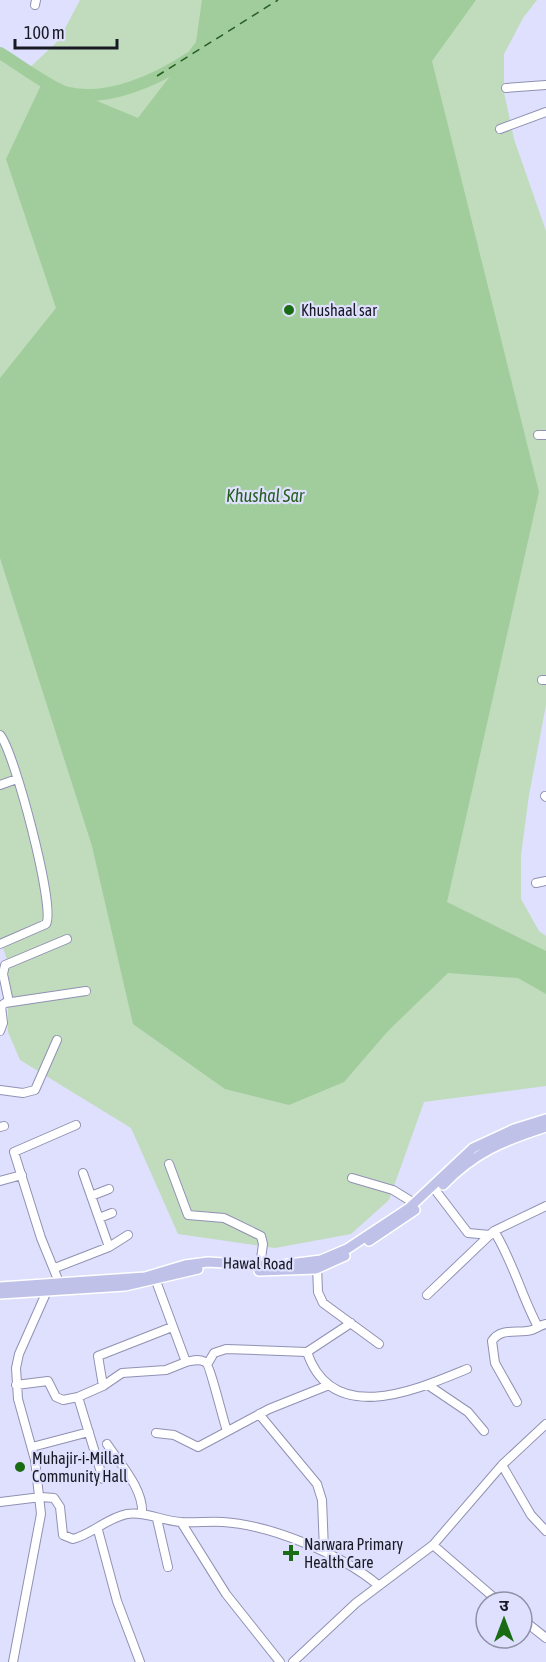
<svg xmlns="http://www.w3.org/2000/svg" width="546" height="1662" font-family="'Asap Condensed','Noto Sans Devanagari',sans-serif">
<style>
.green{fill:#c0dcbd}
.water{fill:#a1cc9c}
.lines{fill:none;stroke-linecap:round;stroke-linejoin:round}
.river{stroke:#a1cc9c;stroke-width:12}
.ferry{stroke:#265e21;stroke-width:1.5;stroke-dasharray:8 6;stroke-linecap:butt}
.minor-casing{stroke:#9091b3;stroke-width:10}
.major-casing{stroke:#fff;stroke-width:12}
.minor{stroke:#fff;stroke-width:8}
.major{stroke:#bfc1e9;stroke-width:9}
.poi-dot{fill:#196c13;stroke:#dee0fd;stroke-width:2}
.labels{text-anchor:middle;dominant-baseline:central;stroke-width:4.5;stroke-linejoin:round;paint-order:stroke}
.poi-label{font-size:16px;fill:#181925;stroke:#dee0fd;text-anchor:start}
.street-label{font-size:16px;fill:#181925;stroke:#dee0fd}
.water-label{font-size:18px;font-style:italic;fill:#265e21;stroke:#dee0fd}
</style>
<rect width="100%" height="100%" fill="#dee0fd"/>
<!-- green -->
<path class="green" d="M 80,0 L 537,0 L 523,18 L 504,54 L 504,92 L 514,139 L 546,231 L 546,705 L 529,795 L 521,855 L 521,899 L 539,931 L 546,936 L 546,1086 L 424,1102 L 389,1200 L 351,1234 L 275,1248 L 178,1234 L 131,1128 L 20,1060 L 8,1032 L 8,963 L 0,938 L 0,56 L 25,72 L 59,40 Z"/>
<!-- water -->
<path class="water" d="M 202,0 L 476,0 L 432,61 L 539,492 L 447,902 L 546,951 L 546,994 L 518,978 L 448,973 L 388,1031 L 344,1082 L 289,1105 L 225,1089 L 133,1024 L 92,846 L 0,558 L 0,378 L 56,308 L 6,159 L 44,79 L 138,118 L 196,42 Z"/>
<g class="lines">
<!-- river -->
<path class="river" d="M 0,53 C 15,62 53,90 68,93 C 109,102 156,80 190,58"/>
<!-- ferry -->
<path class="ferry" d="M 157,76 L 278,0"/>
<defs>
<path id="minor" d="M 35,5 L 36,0
M 506,88 L 546,85
M 500,129 L 546,112
M 538,435 L 546,435
M 542,680 L 546,680
M 0,735 C 14,750 56,909 46,924 L 0,944
M 0,785 L 17,779
M 545,796 L 546,797
M 536,883 L 546,881
M 9,1002 L 3,974 L 5,965 L 67,939
M 0,1031 L 3,1023 L 1,1006 L 5,1003 L 86,991
M 0,1090 L 23,1093 L 35,1090 L 57,1040
M 0,1127 L 4,1126
M 169,1164 L 188,1215 L 224,1218 L 261,1236 L 263,1244 L 260,1266
M 83,1173 L 109,1247
M 352,1178 L 393,1190 L 414,1203
M 0,1181 L 22,1175
M 436,1191 L 468,1233 L 490,1235
M 91,1196 L 109,1189
M 99,1218 L 112,1213
M 494,1231 C 513,1261 521,1295 538,1327
M 317,1265 L 318,1292 L 323,1303 L 379,1344
M 55,1268 L 109,1247 L 128,1235
M 156,1281 L 186,1362 C 192,1361 199,1358 205,1362 C 210,1364 223,1420 227,1431
M 61,1287 L 41,1238 L 14,1152 L 76,1125
M 427,1295 L 494,1231 L 546,1206
M 351,1323 L 307,1352 C 332,1427 416,1390 467,1369
M 208,1363 L 214,1353 L 226,1349 L 307,1352
M 16,1385 L 48,1381 L 56,1397 L 63,1400 L 78,1397 L 103,1386 L 122,1373 L 166,1370 L 186,1362
M 428,1385 L 468,1412 L 484,1431
M 103,1386 L 98,1356 L 172,1327
M 78,1397 L 103,1479
M 517,1402 L 495,1363 L 492,1341 C 501,1327 518,1334 532,1330 C 537,1328 541,1325 546,1324
M 259,1414 L 317,1484 L 322,1500 L 324,1550
M 156,1433 L 174,1435 L 198,1447 L 269,1409 L 329,1385
M 107,1444 C 120,1464 144,1489 142,1514
M 32,1447 L 89,1432
M 502,1465 L 531,1515 L 546,1531
M 0,1502 L 41,1497 L 54,1498 L 60,1507 L 63,1535 L 73,1539 C 92,1534 107,1518 127,1514 C 144,1511 163,1521 181,1522 C 195,1523 209,1521 223,1522 C 271,1525 341,1554 378,1585
M 157,1519 L 168,1567
M 181,1522 L 226,1594 L 280,1662
M 98,1530 L 117,1601 L 140,1662
M 433,1545 L 499,1602
M 522,1619 L 546,1638
M 13,1662 L 41,1514 L 35,1460 L 18,1399 L 16,1368 L 19,1354 L 47,1291
M 293,1662 L 356,1603 L 433,1545 L 502,1465 L 546,1424"/>
<path id="major" d="M 443,1185 C 475,1152 503,1141 546,1127
M 369,1241 L 415,1210
M 259,1271 L 316,1269 L 345,1256
M 0,1287 L 145,1277 L 185,1265 L 208,1262 L 273,1266 L 321,1260 L 347,1249 L 409,1208 L 473,1148 L 514,1129 L 546,1119
M 0,1294 L 125,1286 L 198,1269"/>
</defs>
<!-- minor casing -->
<use href="#minor" class="minor-casing"/>
<!-- major casing -->
<use href="#major" class="major-casing"/>
<!-- minor -->
<use href="#minor" class="minor"/>
<!-- major -->
<use href="#major" class="major"/>
</g>
<!-- markers -->
<g class="poi-dot">
<circle cx="289" cy="310" r="6"/>
<circle cx="20" cy="1467" r="6"/>
<path d="M288 1544h6v6h6v6h-6v6h-6v-6h-6v-6h6z"/>
</g>
<g class="labels">
<!-- poi labels -->
<g class="poi-label">
<text x="301" y="310">Khushaal sar</text>
<text x="32" y="1458">Muhajir-i-Millat<tspan x="32" dy="18">Community Hall</tspan></text>
<text x="304" y="1544">Narwara Primary<tspan x="304" dy="18">Health Care</tspan></text>
</g>
<!-- street labels -->
<g class="street-label">
<text transform="translate(258 1263) rotate(1)">Hawal Road</text>
</g>
<!-- water labels -->
<g class="water-label">
<text x="265" y="495">Khushal Sar</text>
</g>
</g>
<!-- north arrow -->
<g transform="translate(504 1620)"><circle r="28" fill="#dee0fd" stroke="#8f90a7" stroke-width="1.5"/>
<path d="M0-4.5L10 22L0 15L-10 22Z" fill="#196c13"/>
<text y="-9" font-size="16" font-weight="bold" text-anchor="middle" fill="#181925">उ</text>
</g>
<!-- scale -->
<path d="M15 39v9h102v-9" fill="none" stroke="#181925" stroke-width="3"/>
<text x="24" y="39" font-size="18" fill="#181925" stroke="#dee0fd" stroke-width="4.5" paint-order="stroke">100 m</text>
</svg>
